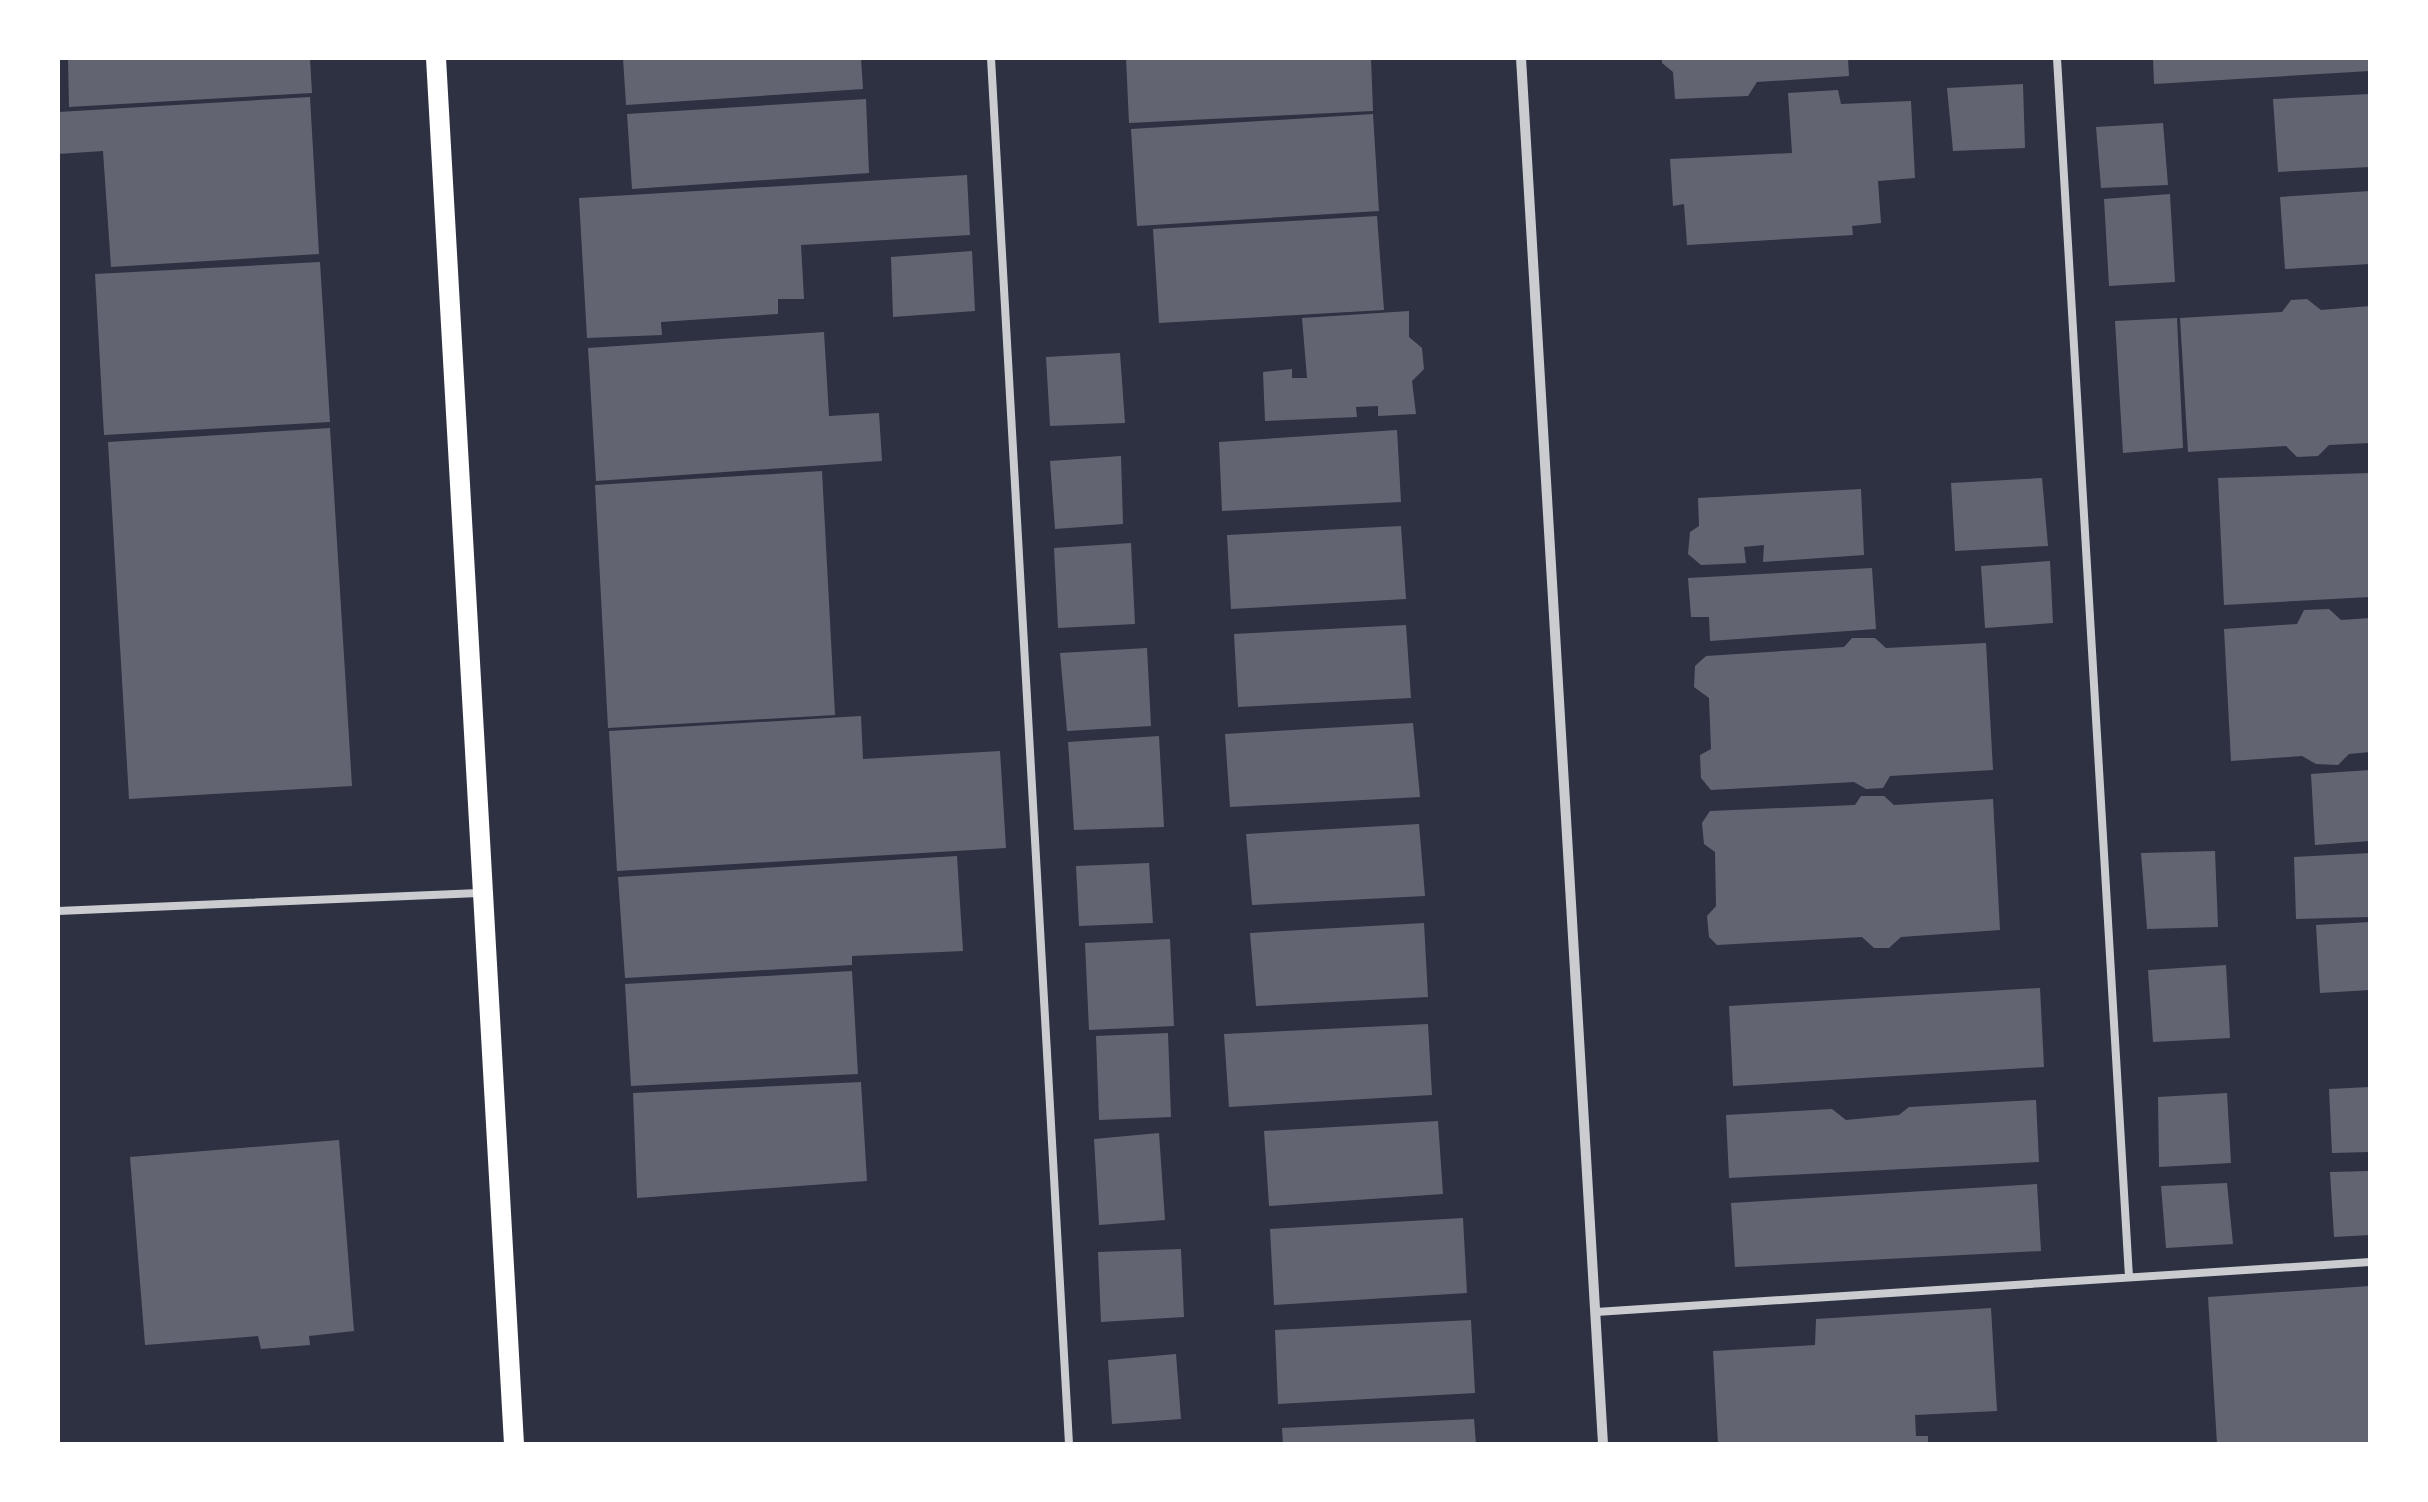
<svg xmlns="http://www.w3.org/2000/svg" width="2428" height="1502" font-family="'DM Sans',sans-serif">
<style>
.building{fill:#626471}
.lines{fill:none;stroke-linecap:round;stroke-linejoin:round}
.service{stroke:#caccd0;stroke-width:8}
.minor{stroke:#caccd0;stroke-width:10}
.secondary{stroke:#fff;stroke-width:20}
</style>
<rect width="100%" height="100%" fill="#2d3142"/>
<!-- building -->
<path class="building" d="M 68,58 L 310,58 L 312,93 L 69,107 Z
M 623,58 L 861,58 L 863,89 L 626,105 Z
M 1126,58 L 1371,58 L 1373,111 L 1129,123 Z
M 1662,58 L 1848,58 L 1849,76 L 1757,82 L 1748,96 L 1675,99 L 1673,72 L 1662,63 Z
M 2153,58 L 2370,58 L 2370,71 L 2154,84 Z
M 2023,84 L 2025,148 L 1953,151 L 1947,88 Z
M 1838,90 L 1841,104 L 1911,101 L 1915,178 L 1878,181 L 1881,223 L 1852,226 L 1853,235 L 1687,245 L 1684,204 L 1673,206 L 1670,159 L 1792,153 L 1788,93 Z
M 2370,94 L 2370,167 L 2278,172 L 2273,99 Z
M 310,97 L 319,254 L 111,267 L 103,151 L 58,154 L 58,112 Z
M 866,99 L 869,173 L 632,189 L 627,114 Z
M 1373,114 L 1379,211 L 1137,226 L 1131,129 Z
M 2163,123 L 2168,185 L 2101,188 L 2096,127 Z
M 967,175 L 970,235 L 801,245 L 804,299 L 778,299 L 778,314 L 661,322 L 662,335 L 587,338 L 579,198 Z
M 2370,191 L 2370,264 L 2285,269 L 2280,197 Z
M 2170,194 L 2175,282 L 2109,286 L 2104,199 Z
M 1377,216 L 1384,310 L 1159,323 L 1153,229 Z
M 972,251 L 975,311 L 893,317 L 891,257 Z
M 320,262 L 330,422 L 104,435 L 95,274 Z
M 2307,299 L 2321,310 L 2370,306 L 2370,443 L 2329,445 L 2318,456 L 2297,457 L 2286,446 L 2188,452 L 2180,318 L 2282,312 L 2291,300 Z
M 1409,311 L 1409,337 L 1422,348 L 1424,369 L 1412,381 L 1416,414 L 1378,416 L 1378,406 L 1356,407 L 1357,417 L 1265,421 L 1263,372 L 1292,369 L 1292,378 L 1307,378 L 1302,318 Z
M 2177,318 L 2183,448 L 2123,453 L 2115,321 Z
M 824,332 L 829,416 L 879,413 L 882,461 L 596,481 L 588,348 Z
M 1120,353 L 1125,423 L 1050,426 L 1046,357 Z
M 330,428 L 352,786 L 129,799 L 108,442 Z
M 1397,430 L 1401,502 L 1222,511 L 1219,442 Z
M 1121,456 L 1123,524 L 1055,529 L 1050,461 Z
M 822,471 L 835,715 L 608,728 L 595,485 Z
M 2370,473 L 2370,597 L 2224,605 L 2218,478 Z
M 2042,478 L 2048,546 L 1955,551 L 1951,483 Z
M 1861,489 L 1864,555 L 1763,562 L 1764,545 L 1744,547 L 1746,563 L 1701,565 L 1688,554 L 1690,532 L 1699,526 L 1698,498 Z
M 1401,526 L 1406,599 L 1231,609 L 1227,535 Z
M 1131,543 L 1135,624 L 1058,628 L 1054,548 Z
M 2050,561 L 2053,623 L 1985,628 L 1981,566 Z
M 1872,568 L 1876,629 L 1710,641 L 1709,617 L 1691,617 L 1688,578 Z
M 2329,609 L 2341,620 L 2370,618 L 2370,752 L 2349,754 L 2338,765 L 2316,764 L 2302,756 L 2231,761 L 2224,629 L 2297,624 L 2304,610 Z
M 1406,625 L 1411,698 L 1238,707 L 1234,634 Z
M 1852,638 L 1875,638 L 1886,648 L 1986,643 L 1993,770 L 1890,776 L 1883,788 L 1866,789 L 1854,782 L 1711,790 L 1701,778 L 1700,755 L 1711,749 L 1709,698 L 1694,687 L 1695,666 L 1706,656 L 1844,647 Z
M 1147,648 L 1151,726 L 1067,731 L 1060,653 Z
M 861,716 L 863,759 L 1000,751 L 1006,848 L 617,871 L 609,731 Z
M 1413,723 L 1420,797 L 1230,807 L 1225,734 Z
M 1159,736 L 1164,827 L 1074,830 L 1068,742 Z
M 2370,770 L 2370,841 L 2315,845 L 2311,774 Z
M 1861,796 L 1884,796 L 1894,805 L 1993,799 L 2000,930 L 1901,937 L 1889,948 L 1874,948 L 1862,937 L 1717,945 L 1709,937 L 1707,916 L 1716,906 L 1715,852 L 1704,844 L 1702,823 L 1710,811 L 1855,805 Z
M 1419,824 L 1425,896 L 1252,905 L 1246,834 Z
M 2215,851 L 2218,927 L 2147,929 L 2141,853 Z
M 2370,853 L 2370,917 L 2296,919 L 2294,857 Z
M 957,856 L 963,951 L 852,956 L 852,965 L 625,978 L 618,877 Z
M 1149,863 L 1153,923 L 1079,926 L 1076,866 Z
M 2370,922 L 2370,990 L 2320,993 L 2316,925 Z
M 1424,923 L 1428,997 L 1256,1006 L 1250,933 Z
M 1170,939 L 1174,1026 L 1089,1030 L 1085,943 Z
M 2226,965 L 2230,1038 L 2153,1042 L 2148,970 Z
M 852,971 L 858,1074 L 631,1086 L 625,984 Z
M 2040,988 L 2044,1067 L 1733,1086 L 1729,1006 Z
M 1428,1024 L 1432,1095 L 1229,1107 L 1224,1034 Z
M 1168,1033 L 1171,1117 L 1099,1120 L 1096,1036 Z
M 861,1082 L 867,1181 L 637,1198 L 633,1093 Z
M 2370,1087 L 2370,1152 L 2332,1153 L 2329,1089 Z
M 2227,1093 L 2231,1163 L 2159,1167 L 2158,1097 Z
M 2036,1100 L 2039,1162 L 1729,1178 L 1726,1115 L 1832,1109 L 1846,1120 L 1899,1115 L 1909,1107 Z
M 1438,1121 L 1443,1194 L 1269,1206 L 1264,1131 Z
M 1159,1133 L 1165,1220 L 1099,1225 L 1094,1139 Z
M 339,1140 L 354,1331 L 309,1336 L 310,1345 L 261,1349 L 258,1336 L 145,1345 L 130,1157 Z
M 2370,1171 L 2370,1235 L 2334,1237 L 2330,1172 Z
M 2227,1183 L 2233,1244 L 2166,1248 L 2161,1186 Z
M 2037,1184 L 2041,1251 L 1735,1267 L 1731,1203 Z
M 1463,1218 L 1467,1293 L 1274,1305 L 1270,1229 Z
M 1181,1249 L 1184,1317 L 1101,1322 L 1098,1252 Z
M 2370,1286 L 2370,1444 L 2217,1444 L 2208,1297 Z
M 1991,1308 L 1997,1411 L 1915,1415 L 1916,1436 L 1928,1436 L 1928,1444 L 1718,1444 L 1713,1351 L 1815,1345 L 1816,1319 Z
M 1471,1320 L 1475,1393 L 1278,1404 L 1275,1330 Z
M 1176,1354 L 1181,1419 L 1112,1424 L 1108,1360 Z
M 1474,1419 L 1476,1444 L 1283,1444 L 1282,1428 Z"/>
<g class="lines">
<!-- service -->
<path class="service" d="M 991,58 L 1069,1444
M 2057,58 L 2129,1277
M 58,911 L 479,893
M 1596,1312 L 2370,1262"/>
<!-- minor -->
<path class="minor" d="M 1521,58 L 1603,1444"/>
<!-- secondary -->
<path class="secondary" d="M 436,58 L 514,1444"/>
</g>
<!-- border -->
<rect width="2428" height="1502" fill="none" stroke="#ffffff" stroke-width="120"/>
</svg>
